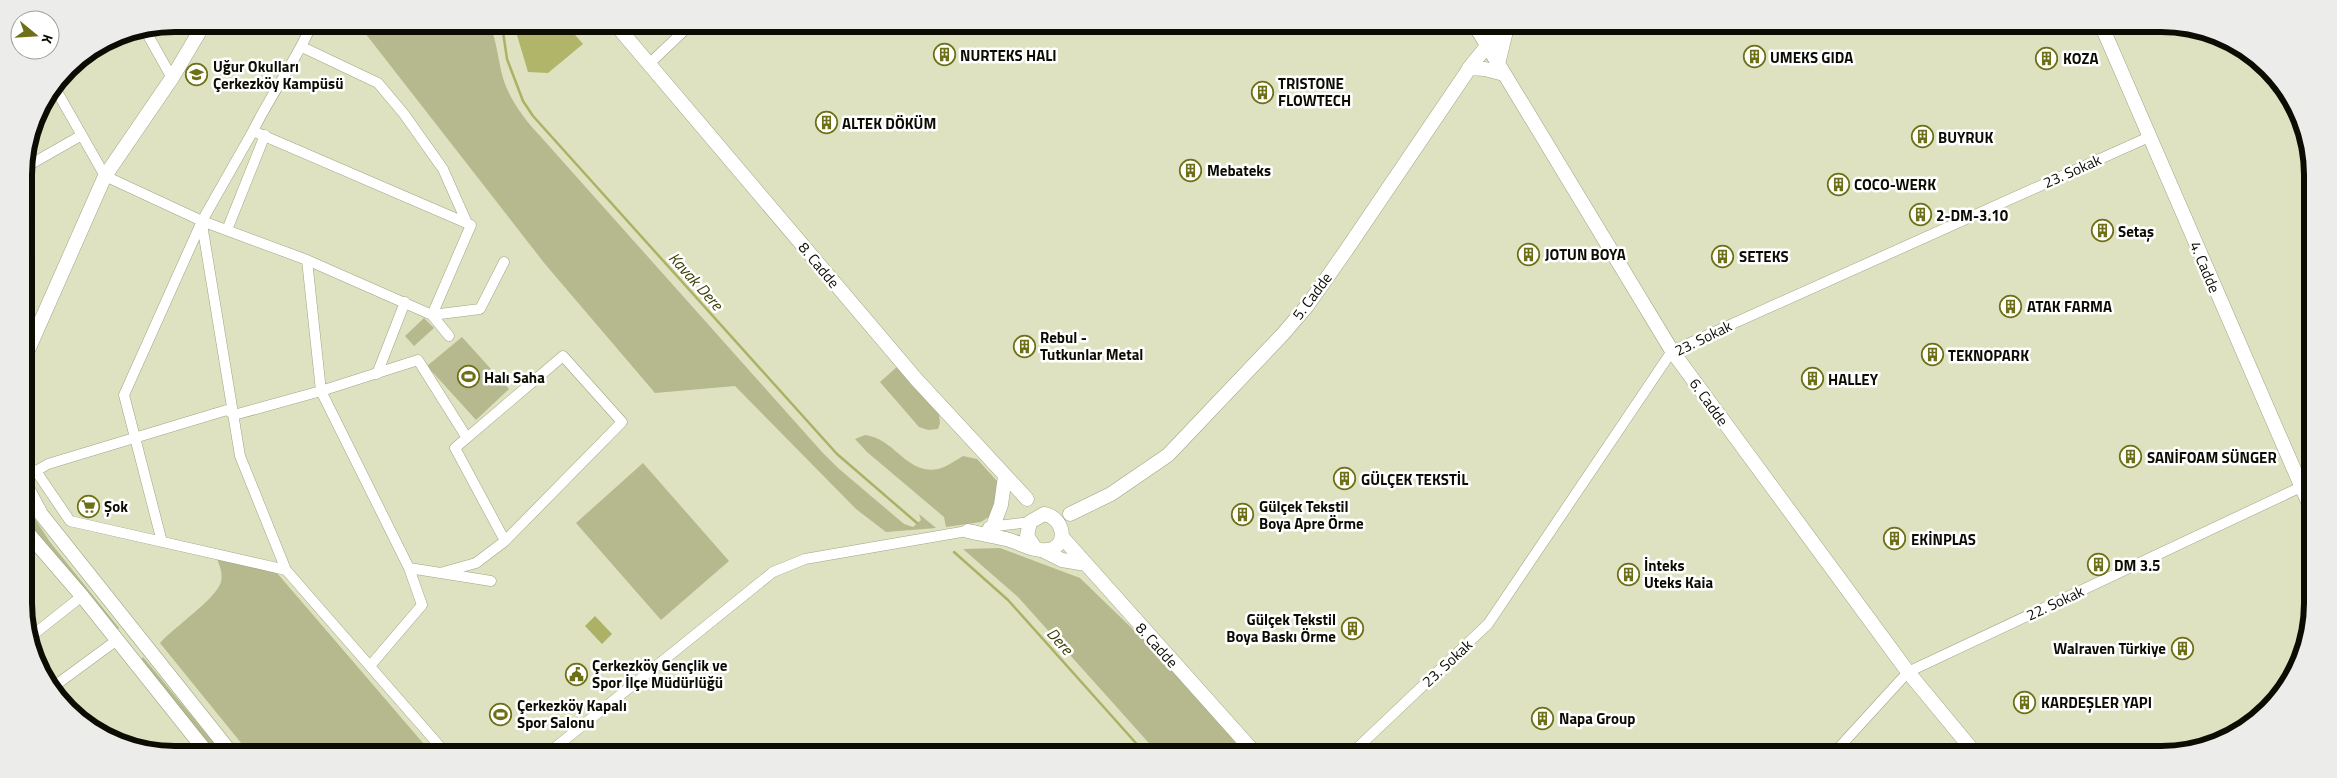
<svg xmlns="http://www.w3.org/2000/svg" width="2337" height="778" font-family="'Titillium Web',sans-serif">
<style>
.green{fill:#b5b98d}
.forest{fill:#b0b56a}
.water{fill:#acb166}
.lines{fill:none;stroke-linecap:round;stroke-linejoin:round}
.stream{stroke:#acb166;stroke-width:2.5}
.street-casing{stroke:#a1a484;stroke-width:11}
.secondary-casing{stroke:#a1a484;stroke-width:15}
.street{stroke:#fff;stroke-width:10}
.secondary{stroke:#fff;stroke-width:14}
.labels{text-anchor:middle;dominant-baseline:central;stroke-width:5;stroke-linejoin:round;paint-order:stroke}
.poi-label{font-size:15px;font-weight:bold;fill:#0c0c03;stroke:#fff;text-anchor:start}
.street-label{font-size:15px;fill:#0c0c03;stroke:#fff}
.water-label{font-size:16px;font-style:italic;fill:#3a3c00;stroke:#fff}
.rim{fill:none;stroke:#0c0c03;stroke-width:6}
</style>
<rect width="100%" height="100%" fill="#dee2c0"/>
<!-- green -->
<path class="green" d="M 358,24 L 490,25 C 497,42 498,60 503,78 C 510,101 525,120 541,137 L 822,452 L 838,468 L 904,524 L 913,527 L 921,520 L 919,514 L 936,528 L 886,532 L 856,509 L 735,386 L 655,393 L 545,264 Z
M 424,318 L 434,328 L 414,346 L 405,336 Z
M 462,337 L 509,389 L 476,420 L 427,366 Z
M 898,366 L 939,414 L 940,423 L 938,429 L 928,430 L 919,427 L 880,382 Z
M 865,435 C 896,439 906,475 938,469 C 947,467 956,460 963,456 L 977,459 L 997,481 L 998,486 L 993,514 L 981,522 L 946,527 L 944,517 L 867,452 L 855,439 Z
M 643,463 L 729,561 L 661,620 L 576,523 Z
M 26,505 L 50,542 L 119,628 L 116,631 L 26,524 Z
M 1000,548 L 1080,578 L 1143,639 L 1247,752 L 1156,751 L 1018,597 L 963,549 Z
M 217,559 L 277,573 L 429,750 L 246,749 L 160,643 C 174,627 215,600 221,582 C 223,574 220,566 217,559 Z
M 143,657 L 219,749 L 213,749 L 140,661 Z"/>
<!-- forest -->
<path class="forest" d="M 514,25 L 572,25 L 569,28 L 583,44 L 548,73 L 528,72 Z"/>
<!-- water -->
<path class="water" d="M 595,616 L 612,634 L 602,644 L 585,626 Z"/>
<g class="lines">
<!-- stream -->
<path class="stream" d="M 502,25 L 507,59 L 523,101 L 533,116 L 837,454 L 917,523
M 954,552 L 1008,600 L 1143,751"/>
<defs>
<path id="street" d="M 145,30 L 172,78
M 302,47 L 378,83 L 404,114 L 443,169 L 467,223
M 648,65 L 690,25
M 55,88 L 105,176 L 202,221 L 307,260 L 432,315 L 449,336
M 253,131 C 271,94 296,61 312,24
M 24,168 L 82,135
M 202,224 L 240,456 L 286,570
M 227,230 L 265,135
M 307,260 L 321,391 L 409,568 L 422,605 L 370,666
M 377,374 L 405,302
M 26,467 L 36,471 L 70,521 L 286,570 L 443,750
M 36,471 L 48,464 L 227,410 L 234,415 L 321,391 L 418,360 L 467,438
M 988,527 L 1030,522
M 162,542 L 124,395 L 202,221 L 253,131 L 471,225 L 432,315 L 480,309 L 504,262
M 409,568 L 491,581
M 440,573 L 476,563 L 505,541 L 455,448 L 563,356 L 622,422 L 505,541
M 29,638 L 82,596
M 53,687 L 117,640
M 552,750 L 773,572 L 805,559 L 973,530
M 1353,752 L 1488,624 L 1672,351 L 2149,137
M 1834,753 L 1908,672 L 2301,487"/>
<path id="secondary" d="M 616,25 L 916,379 L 1027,499
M 1476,27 L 1672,351 L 1908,672 L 1975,753
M 2103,29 L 2309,504
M 1498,64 L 1507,27
M 1469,68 L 1485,69 L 1504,74
M 25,357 L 105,176 L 172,78 L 204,24
M 26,486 L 41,514 L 228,749
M 1070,514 L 1111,494 L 1168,455 L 1283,334 L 1307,306 L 1345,252 L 1473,63 L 1503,27
M 993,526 L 1001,505 L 1005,476
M 26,531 L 82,596 L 204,749
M 968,531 C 980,534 993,536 1006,539 C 1018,542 1035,552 1047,550 C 1070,547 1064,517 1044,514 L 1030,522 L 1027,536 L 1035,548
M 1062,537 L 1254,752
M 1044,551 L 1062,560 L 1086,564"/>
</defs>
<!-- street casing -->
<use href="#street" class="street-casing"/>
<!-- secondary casing -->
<use href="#secondary" class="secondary-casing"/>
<!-- street -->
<use href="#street" class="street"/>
<!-- secondary -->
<use href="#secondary" class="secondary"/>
</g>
<!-- icons -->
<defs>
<symbol id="building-ring" viewBox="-11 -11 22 22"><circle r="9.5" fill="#fff" stroke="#6d7016" stroke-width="1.5"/><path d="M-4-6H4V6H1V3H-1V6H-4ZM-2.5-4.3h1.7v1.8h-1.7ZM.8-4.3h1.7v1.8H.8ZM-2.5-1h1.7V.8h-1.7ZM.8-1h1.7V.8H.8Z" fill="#6d7016"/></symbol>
<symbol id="school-ring" viewBox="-11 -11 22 22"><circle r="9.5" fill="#fff" stroke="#6d7016" stroke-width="1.5"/><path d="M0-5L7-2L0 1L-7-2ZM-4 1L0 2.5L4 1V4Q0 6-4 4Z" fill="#6d7016"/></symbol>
<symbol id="stadium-ring" viewBox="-11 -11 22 22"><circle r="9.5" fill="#fff" stroke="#6d7016" stroke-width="1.5"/><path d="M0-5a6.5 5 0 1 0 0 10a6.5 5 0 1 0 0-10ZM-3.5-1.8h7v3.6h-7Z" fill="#6d7016"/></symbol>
<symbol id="supermarket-ring" viewBox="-11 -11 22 22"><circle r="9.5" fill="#fff" stroke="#6d7016" stroke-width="1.5"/><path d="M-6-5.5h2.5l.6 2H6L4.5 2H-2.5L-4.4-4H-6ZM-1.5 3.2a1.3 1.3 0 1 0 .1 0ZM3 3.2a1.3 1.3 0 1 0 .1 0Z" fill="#6d7016"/></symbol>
<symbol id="civic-ring" viewBox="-11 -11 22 22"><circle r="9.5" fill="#fff" stroke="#6d7016" stroke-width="1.5"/><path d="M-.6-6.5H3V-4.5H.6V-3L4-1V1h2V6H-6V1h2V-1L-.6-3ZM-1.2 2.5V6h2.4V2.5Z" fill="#6d7016"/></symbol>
</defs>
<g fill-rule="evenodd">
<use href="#building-ring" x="932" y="42" width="25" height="25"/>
<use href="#building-ring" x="1742" y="44" width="25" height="25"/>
<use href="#building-ring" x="2034" y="46" width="25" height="25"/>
<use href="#school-ring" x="184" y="62" width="25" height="25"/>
<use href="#building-ring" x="1250" y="80" width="25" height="25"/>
<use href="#building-ring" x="814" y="110" width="25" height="25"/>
<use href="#building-ring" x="1910" y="124" width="25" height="25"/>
<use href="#building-ring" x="1178" y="158" width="25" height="25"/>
<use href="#building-ring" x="1826" y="172" width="25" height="25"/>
<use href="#building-ring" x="1908" y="202" width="25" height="25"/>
<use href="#building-ring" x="2090" y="218" width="25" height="25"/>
<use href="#building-ring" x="1516" y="242" width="25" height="25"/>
<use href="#building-ring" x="1710" y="244" width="25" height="25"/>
<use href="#building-ring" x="1998" y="294" width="25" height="25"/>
<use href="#building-ring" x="1012" y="334" width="25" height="25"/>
<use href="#building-ring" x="1920" y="342" width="25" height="25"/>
<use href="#stadium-ring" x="456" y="364" width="25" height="25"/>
<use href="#building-ring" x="1800" y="366" width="25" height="25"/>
<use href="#building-ring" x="2118" y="444" width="25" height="25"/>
<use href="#building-ring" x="1332" y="466" width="25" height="25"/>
<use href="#supermarket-ring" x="76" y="494" width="25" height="25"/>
<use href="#building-ring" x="1230" y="502" width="25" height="25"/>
<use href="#building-ring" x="1882" y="526" width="25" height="25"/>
<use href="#building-ring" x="2086" y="552" width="25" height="25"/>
<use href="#building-ring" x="1616" y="562" width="25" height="25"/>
<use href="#building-ring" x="1340" y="616" width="25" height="25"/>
<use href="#building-ring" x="2170" y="636" width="25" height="25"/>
<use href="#civic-ring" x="564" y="662" width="25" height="25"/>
<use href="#building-ring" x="2012" y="690" width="25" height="25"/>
<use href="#stadium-ring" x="488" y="702" width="25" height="25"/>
<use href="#building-ring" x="1530" y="706" width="25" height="25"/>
</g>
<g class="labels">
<!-- poi labels -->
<g class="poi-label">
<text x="960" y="55">NURTEKS HALI</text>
<text x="1770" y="57">UMEKS GIDA</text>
<text x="2063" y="58">KOZA</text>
<text x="213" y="66">Uğur Okulları<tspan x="213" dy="17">Çerkezköy Kampüsü</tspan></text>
<text x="1278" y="83">TRISTONE<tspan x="1278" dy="17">FLOWTECH</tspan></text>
<text x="842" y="123">ALTEK DÖKÜM</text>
<text x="1938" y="137">BUYRUK</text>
<text x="1207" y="170">Mebateks</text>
<text x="1854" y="184">COCO-WERK</text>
<text x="1936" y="215">2-DM-3.10</text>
<text x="2118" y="231">Setaş</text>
<text x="1545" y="254">JOTUN BOYA</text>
<text x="1739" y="256">SETEKS</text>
<text x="2027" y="306">ATAK FARMA</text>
<text x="1040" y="337">Rebul -<tspan x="1040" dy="17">Tutkunlar Metal</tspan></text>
<text x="1948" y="355">TEKNOPARK</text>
<text x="484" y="377">Halı Saha</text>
<text x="1828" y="379">HALLEY</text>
<text x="2147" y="457">SANİFOAM SÜNGER</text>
<text x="1361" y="479">GÜLÇEK TEKSTİL</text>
<text x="104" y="506">Şok</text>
<text x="1259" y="506">Gülçek Tekstil<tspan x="1259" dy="17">Boya Apre Örme</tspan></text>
<text x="1911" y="539">EKİNPLAS</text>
<text x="1644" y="565">İnteks<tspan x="1644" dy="17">Uteks Kaia</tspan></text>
<text x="2114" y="565">DM 3.5</text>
<text x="1336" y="619" text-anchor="end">Gülçek Tekstil<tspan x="1336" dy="17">Boya Baskı Örme</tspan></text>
<text x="2166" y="648" text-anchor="end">Walraven Türkiye</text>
<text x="592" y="665">Çerkezköy Gençlik ve<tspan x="592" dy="17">Spor İlçe Müdürlüğü</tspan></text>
<text x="2041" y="702">KARDEŞLER YAPI</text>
<text x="517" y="705">Çerkezköy Kapalı<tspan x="517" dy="17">Spor Salonu</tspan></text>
<text x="1559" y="718">Napa Group</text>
</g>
<!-- street labels -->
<g class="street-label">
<text transform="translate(2072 171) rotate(-24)">23. Sokak</text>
<text transform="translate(819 265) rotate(50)">8. Cadde</text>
<text transform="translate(2205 267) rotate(67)">4. Cadde</text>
<text transform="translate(1312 296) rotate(-53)">5. Cadde</text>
<text transform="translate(1703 338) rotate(-26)">23. Sokak</text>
<text transform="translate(1709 402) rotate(54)">6. Cadde</text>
<text transform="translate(2055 603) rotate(-25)">22. Sokak</text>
<text transform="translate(1157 645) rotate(48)">8. Cadde</text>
<text transform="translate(1447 663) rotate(-43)">23. Sokak</text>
</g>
<!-- water labels -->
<g class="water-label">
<text transform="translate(696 281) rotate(48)">Kavak Dere</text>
<text transform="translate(1060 641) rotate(48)">Dere</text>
</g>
</g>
<!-- crop -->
<path d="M0 0H2337V778H0ZM175 32H2161A143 143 0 0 1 2304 175V603A143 143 0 0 1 2161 746H175A143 143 0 0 1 32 603V175A143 143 0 0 1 175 32Z" fill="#ececeb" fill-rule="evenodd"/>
<path class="rim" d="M175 32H2161A143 143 0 0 1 2304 175V603A143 143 0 0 1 2161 746H175A143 143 0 0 1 32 603V175A143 143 0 0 1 175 32Z"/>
<!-- north arrow -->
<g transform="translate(35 35) rotate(108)"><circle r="24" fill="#ffffff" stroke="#9e9e9a"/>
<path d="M0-4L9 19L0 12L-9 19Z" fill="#6d7016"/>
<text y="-8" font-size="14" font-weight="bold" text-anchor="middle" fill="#0c0c03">K</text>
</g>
</svg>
